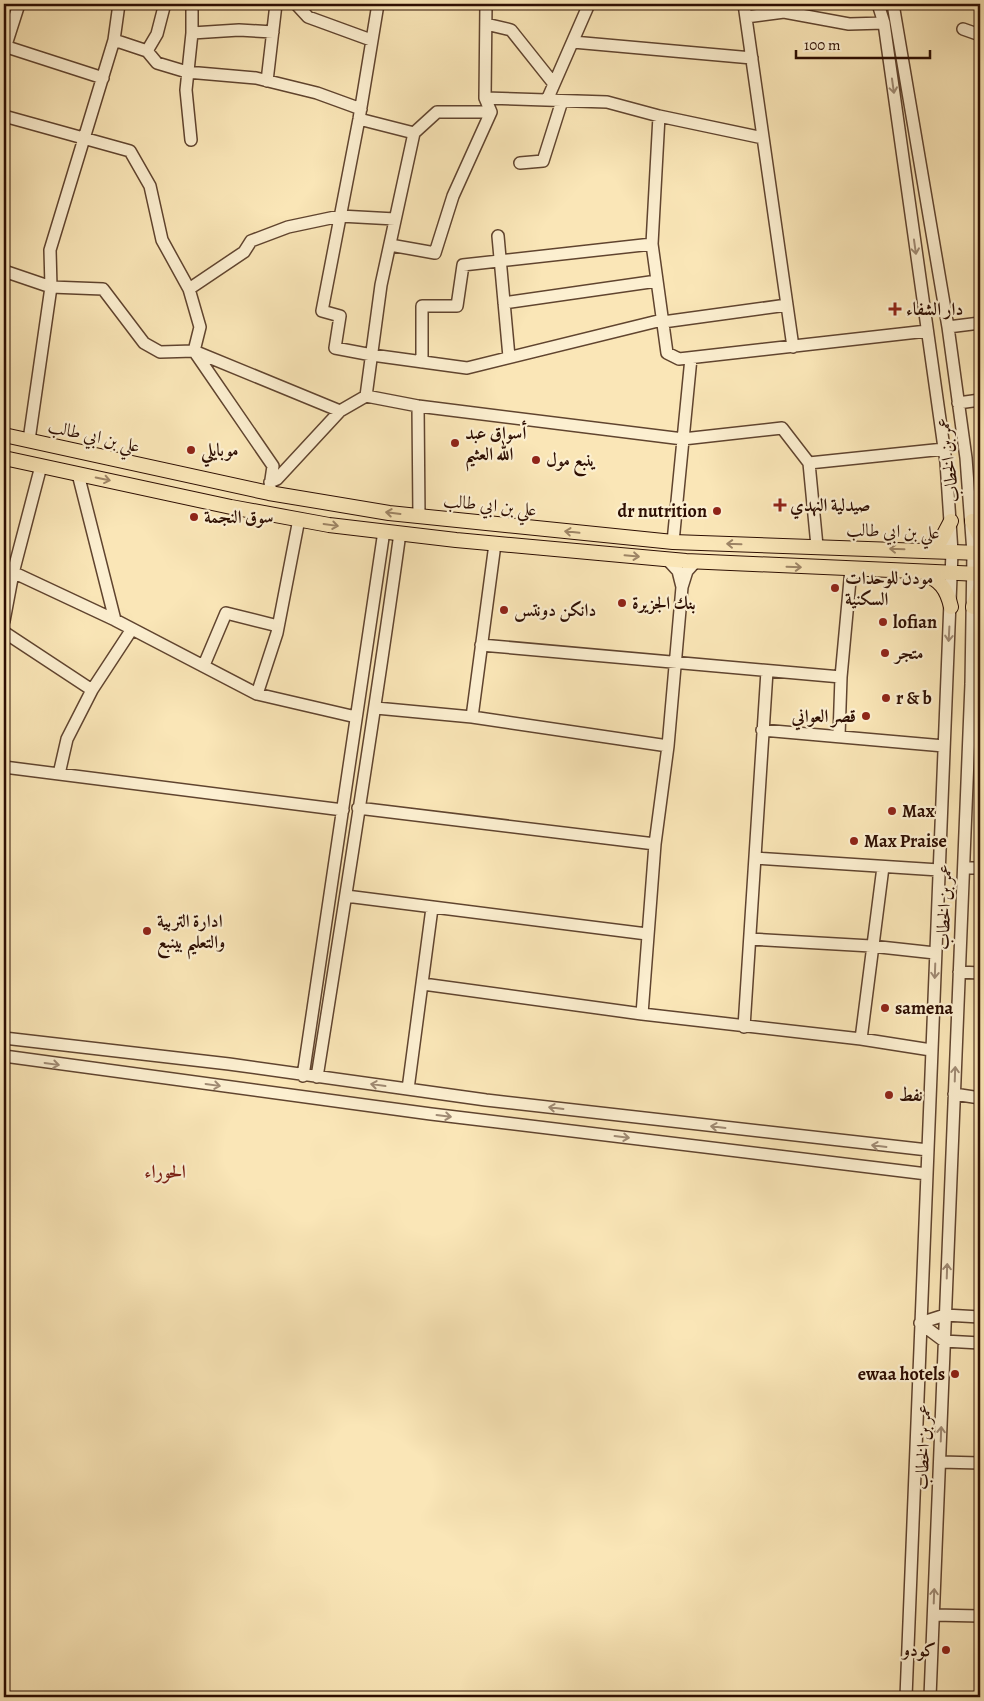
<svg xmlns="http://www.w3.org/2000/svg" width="984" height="1701" font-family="Alegreya,Amiri,serif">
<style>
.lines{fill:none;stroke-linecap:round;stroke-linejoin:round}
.minor-casing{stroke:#60442f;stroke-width:14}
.major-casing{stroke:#2d0e02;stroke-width:16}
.minor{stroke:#fcefd0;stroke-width:11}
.major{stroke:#fae6b7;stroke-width:14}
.oneway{stroke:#9f8a73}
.oneway2{stroke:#9e8566}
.poi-dot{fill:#8f2418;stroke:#fcefd0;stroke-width:2}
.labels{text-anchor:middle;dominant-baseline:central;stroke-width:4.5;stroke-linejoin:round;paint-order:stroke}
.poi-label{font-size:18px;font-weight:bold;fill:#2d0e02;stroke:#fcefd0;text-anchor:start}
.street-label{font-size:18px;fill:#2d0e02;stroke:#fcefd0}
.neighbourhood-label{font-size:19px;font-weight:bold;fill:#7a1f14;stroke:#fcefd0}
</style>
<rect width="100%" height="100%" fill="#fae6b7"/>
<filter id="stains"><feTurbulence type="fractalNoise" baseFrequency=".004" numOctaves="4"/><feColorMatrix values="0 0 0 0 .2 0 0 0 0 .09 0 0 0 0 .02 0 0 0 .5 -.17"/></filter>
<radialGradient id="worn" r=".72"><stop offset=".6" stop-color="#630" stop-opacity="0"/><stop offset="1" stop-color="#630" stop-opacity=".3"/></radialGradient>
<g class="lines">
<defs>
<path id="minor" d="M 296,4 L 308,17 L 371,40
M 378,4 L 359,119 L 322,311 L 340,316 L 335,348 L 372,355 L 467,368 L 662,320
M 744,4 L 793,347
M 878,4 L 884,23 L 946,462 L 952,552 L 906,1697
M 893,4 L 948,327 L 966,458 L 973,553 L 971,684 L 930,1697
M 746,17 L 784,12 L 849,24 L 884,23
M 486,24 L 511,30 L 554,84
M 963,29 L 980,35
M 192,33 L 239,30 L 273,32
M 114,40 L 147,51 L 157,63 L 187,72 L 256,78 L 317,93 L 361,109
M 573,42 L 752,58
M 4,46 L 103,78
M 4,51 L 19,4
M 147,51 L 157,34 L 164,7
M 267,81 L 276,4
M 485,98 L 607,102 L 659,116 L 763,138
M 547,100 L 589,4
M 4,116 L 130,151 L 150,186 L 162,240 L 189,289 L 200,327 L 194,351 L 340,411 L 366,396 L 418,406 L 683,439 L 782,428 L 809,463 L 817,546
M 659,116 L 652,244 L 667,353 L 679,359 L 927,331
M 359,119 L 414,133
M 191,140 L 186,90 L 192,33 L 192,4
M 520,163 L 543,161 L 562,101
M 498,236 L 509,357
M 390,245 L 435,253 L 453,196 L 491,112 L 485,98 L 486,4
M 4,271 L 51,287 L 103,289 L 144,343 L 160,352 L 194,351 L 273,466 L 269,493
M 189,289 L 244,252 L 251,241 L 288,227 L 340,216 L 395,219
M 504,303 L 657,281
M 663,322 L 787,305
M 948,327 L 980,323
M 422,362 L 422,306 L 457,306 L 463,265 L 652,244
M 366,396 L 381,285 L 414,133 L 437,112 L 491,112
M 958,403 L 980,400
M 418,406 L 419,516
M 29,440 L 51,287 L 50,250 L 114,40 L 119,4
M 809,463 L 944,449
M 78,474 L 115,620
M 270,482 L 277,479 L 340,411
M 673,542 L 691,358
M 667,559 L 678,571 L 682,587 L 687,571 L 696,561
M 4,568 L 115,620 L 257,694 L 356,717
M 4,621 L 13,573 L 41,466
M 4,632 L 92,690
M 481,645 L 841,677
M 204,665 L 226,613 L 278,626
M 257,694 L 277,633 L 299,519
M 376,708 L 472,717 L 495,544
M 472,717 L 668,746
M 762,730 L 944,746
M 839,736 L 841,677 L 851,569
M 4,767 L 343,810
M 59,774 L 67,739 L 92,690 L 132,629
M 358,808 L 655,844 L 668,746 L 682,587
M 655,844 L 642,1014 L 861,1039 L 931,1050
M 755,858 L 939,870
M 964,868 L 980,868
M 346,896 L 647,934
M 750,939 L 871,946 L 935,953
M 959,972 L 980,973
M 423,984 L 642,1014
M 744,1027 L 767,671
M 4,1038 L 229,1064 L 486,1100 L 928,1150
M 861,1039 L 883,867
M 4,1056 L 431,1114 L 927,1174
M 303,1076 L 384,531
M 317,1077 C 346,895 375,714 400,533
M 408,1089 L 432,908
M 954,1094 L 980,1098
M 920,1323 L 944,1341 L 980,1343
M 920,1323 L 945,1315 L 980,1317
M 940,1462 L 980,1463
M 934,1615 L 980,1616"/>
<path id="major" d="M 4,435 L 269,493 L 389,513 L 673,542 L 980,553
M 4,458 L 231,507 L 329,525 L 456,540 L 686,561 L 980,574
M 972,521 L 980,537
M 923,550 L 941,540 L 951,521
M 923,573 C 940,580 947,589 951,607
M 973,607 L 980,588"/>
</defs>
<!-- minor casing -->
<use href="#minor" class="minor-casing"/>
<!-- major casing -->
<use href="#major" class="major-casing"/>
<!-- minor -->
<use href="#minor" class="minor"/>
<!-- major -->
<use href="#major" class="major"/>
</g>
<!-- one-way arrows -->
<defs><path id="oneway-shaft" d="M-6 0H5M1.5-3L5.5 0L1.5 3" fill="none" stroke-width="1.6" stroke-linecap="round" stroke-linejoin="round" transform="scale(1.25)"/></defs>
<g class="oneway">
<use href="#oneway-shaft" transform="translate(893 86) rotate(82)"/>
<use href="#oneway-shaft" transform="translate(915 247) rotate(82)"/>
<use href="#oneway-shaft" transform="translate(949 634) rotate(93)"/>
<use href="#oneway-shaft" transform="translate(935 971) rotate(92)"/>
<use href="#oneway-shaft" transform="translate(52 1064) rotate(8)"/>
<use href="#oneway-shaft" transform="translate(955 1074) rotate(-88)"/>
<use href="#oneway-shaft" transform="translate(213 1085) rotate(8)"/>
<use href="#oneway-shaft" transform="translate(378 1085) rotate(-172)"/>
<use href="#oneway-shaft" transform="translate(556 1108) rotate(-173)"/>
<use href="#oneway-shaft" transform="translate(444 1116) rotate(7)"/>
<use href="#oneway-shaft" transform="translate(718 1127) rotate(-173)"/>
<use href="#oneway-shaft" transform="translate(622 1137) rotate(7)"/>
<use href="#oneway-shaft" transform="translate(879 1146) rotate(-173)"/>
<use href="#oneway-shaft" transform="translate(947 1271) rotate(-88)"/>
<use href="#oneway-shaft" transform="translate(941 1434) rotate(-88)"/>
<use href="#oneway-shaft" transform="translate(934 1596) rotate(-88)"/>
</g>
<g class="oneway2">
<use href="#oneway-shaft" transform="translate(103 479) rotate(12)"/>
<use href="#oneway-shaft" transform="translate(393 513) rotate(-173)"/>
<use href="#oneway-shaft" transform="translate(331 525) rotate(8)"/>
<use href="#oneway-shaft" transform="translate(572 532) rotate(-174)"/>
<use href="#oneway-shaft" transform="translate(734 544) rotate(-178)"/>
<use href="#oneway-shaft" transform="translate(897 549) rotate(-178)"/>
<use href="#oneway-shaft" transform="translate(632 556) rotate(5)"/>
<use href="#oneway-shaft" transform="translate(794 567) rotate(2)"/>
</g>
<!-- markers -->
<g class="poi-dot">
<path d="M892.5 301.5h5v5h5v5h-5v5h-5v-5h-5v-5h5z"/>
<circle cx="455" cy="443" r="5"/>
<circle cx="191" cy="450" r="5"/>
<circle cx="536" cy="460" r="5"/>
<path d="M777.5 497.5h5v5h5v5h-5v5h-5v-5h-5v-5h5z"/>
<circle cx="717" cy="511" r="5"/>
<circle cx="194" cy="517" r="5"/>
<circle cx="835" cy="588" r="5"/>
<circle cx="622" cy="603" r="5"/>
<circle cx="504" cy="610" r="5"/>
<circle cx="883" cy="622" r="5"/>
<circle cx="885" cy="653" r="5"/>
<circle cx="886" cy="698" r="5"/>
<circle cx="866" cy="716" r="5"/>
<circle cx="892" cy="811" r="5"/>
<circle cx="854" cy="841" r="5"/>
<circle cx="147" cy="931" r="5"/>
<circle cx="885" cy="1008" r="5"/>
<circle cx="889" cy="1095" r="5"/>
<circle cx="955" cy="1374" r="5"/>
<circle cx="946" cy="1650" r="5"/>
</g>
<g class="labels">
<!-- poi labels -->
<g class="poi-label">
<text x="906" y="309">دار الشفاء</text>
<text x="465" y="433">أسواق عبد<tspan x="465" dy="21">الله العثيم</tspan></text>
<text x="201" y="450">موبايلي</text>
<text x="546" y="460">ينبع مول</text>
<text x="790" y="505">صيدلية النهدي</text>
<text x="707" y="511" text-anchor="end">dr nutrition</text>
<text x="204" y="517">سوق النجمة</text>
<text x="845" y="578">مودن للوحدات<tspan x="845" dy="21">السكنية</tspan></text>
<text x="632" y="603">بنك الجزيرة</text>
<text x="514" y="610">دانكن دونتس</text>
<text x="893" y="622">lofian</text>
<text x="895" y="653">متجر</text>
<text x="896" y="698">r &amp; b</text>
<text x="856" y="716" text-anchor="end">قصر العواني</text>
<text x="902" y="811">Max</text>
<text x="864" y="841">Max Praise</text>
<text x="157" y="921">ادارة التربية<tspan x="157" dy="21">والتعليم بينبع</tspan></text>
<text x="895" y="1008">samena</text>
<text x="899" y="1095">نفط</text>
<text x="945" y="1374" text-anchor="end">ewaa hotels</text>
<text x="936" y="1650" text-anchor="end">كودو</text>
</g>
<!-- street labels -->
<g class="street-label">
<text transform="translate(94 436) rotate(13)">علي بن ابي طالب</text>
<text transform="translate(948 460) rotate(-97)">عمر بن الخطاب</text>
<text transform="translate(490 505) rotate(6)">علي بن ابي طالب</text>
<text transform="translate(893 531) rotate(2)">علي بن ابي طالب</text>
<text transform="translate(944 907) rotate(-88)">عمر بن الخطاب</text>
<text transform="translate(923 1447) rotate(-88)">عمر بن الخطاب</text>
</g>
<!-- neighbourhood labels -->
<g class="neighbourhood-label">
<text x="165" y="1172">الحوراء</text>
</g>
</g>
<!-- margin -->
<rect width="984" height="1701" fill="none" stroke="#fae6b7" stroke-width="20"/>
<rect x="5" y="5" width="974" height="1691" fill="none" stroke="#2d0e02" stroke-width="2.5"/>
<rect x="10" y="10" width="964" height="1681" fill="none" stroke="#2d0e02"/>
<!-- scale -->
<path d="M796 50v8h134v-8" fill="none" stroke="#2d0e02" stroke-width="2.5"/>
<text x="804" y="50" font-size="15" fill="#2d0e02" stroke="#fcefd0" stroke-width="4" paint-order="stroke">100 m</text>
<rect width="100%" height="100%" filter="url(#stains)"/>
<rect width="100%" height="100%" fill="url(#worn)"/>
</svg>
